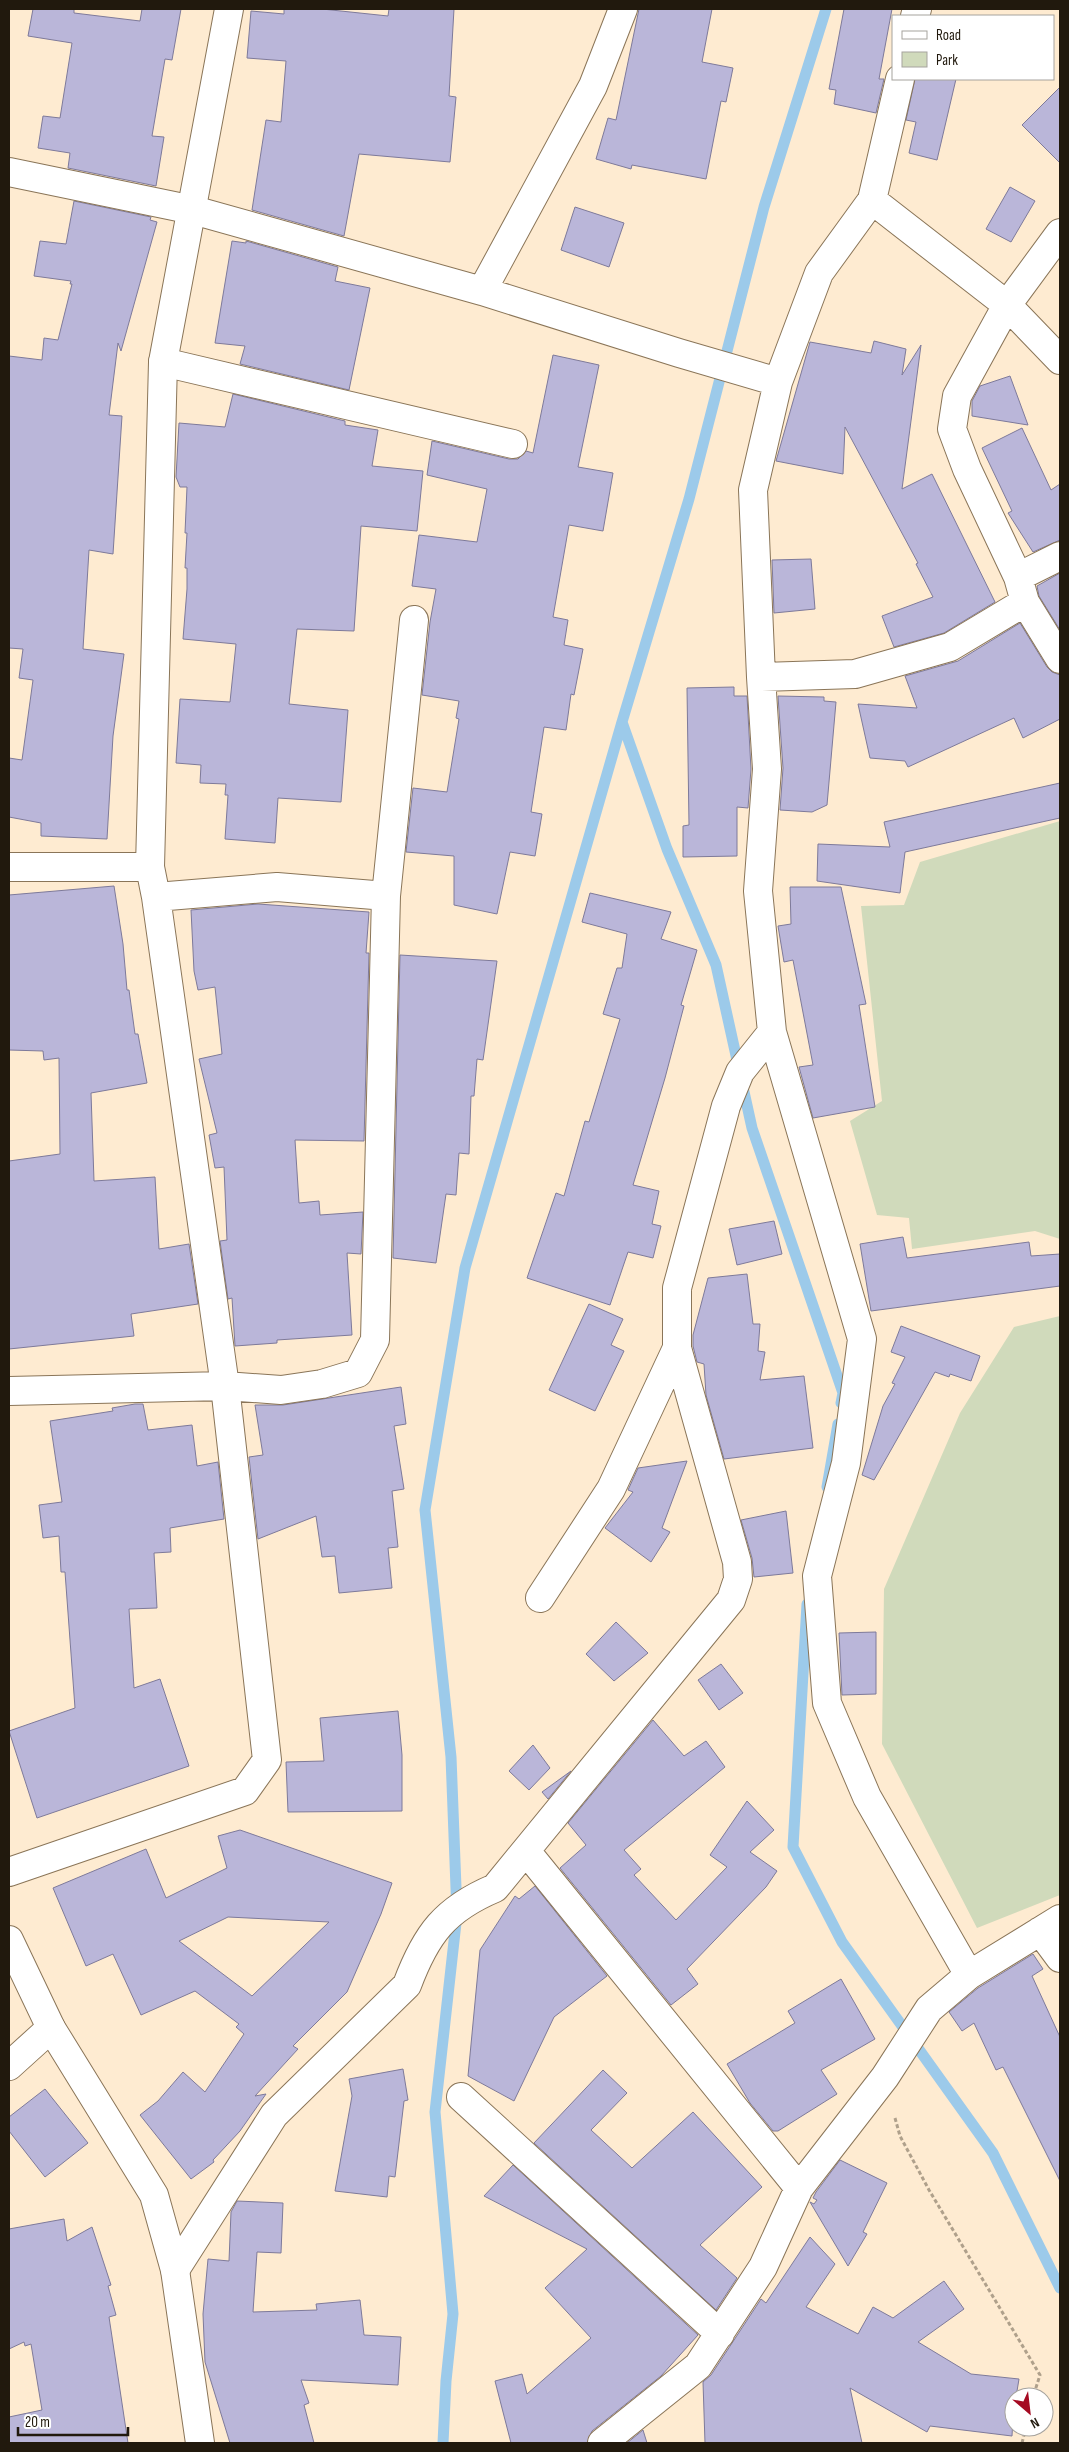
<svg xmlns="http://www.w3.org/2000/svg" width="1069" height="2452" font-family="'Sofia Sans Condensed',sans-serif">
<style>
.green{fill:#d0dabb}
.lines{fill:none;stroke-linecap:round;stroke-linejoin:round}
.stream{stroke:#9ccaea;stroke-width:11}
.building{fill:#bab6d9;stroke:#7e7a9a;fill-rule:evenodd}
.minor-casing{stroke:#8a7558;stroke-width:30}
.tertiary-casing{stroke:#8a7558;stroke-width:30}
.secondary-casing{stroke:#8a7558;stroke-width:30}
.path{stroke:#afa08b;stroke-width:3;stroke-dasharray:4 2.5;stroke-linecap:butt}
.minor{stroke:#fff;stroke-width:28}
.tertiary{stroke:#fff;stroke-width:28}
.secondary{stroke:#fff;stroke-width:28}
</style>
<rect width="100%" height="100%" fill="#feebd1"/>
<!-- green -->
<path class="green" d="M 1060,821 L 1060,1239 L 1035,1231 L 912,1249 L 909,1218 L 877,1215 L 850,1121 L 882,1101 L 861,906 L 904,905 L 920,862 Z
M 1060,1316 L 1060,1895 L 977,1928 L 882,1744 L 884,1589 L 960,1413 L 1014,1327 Z"/>
<g class="lines">
<!-- stream -->
<path class="stream" d="M 622,722 L 667,849 L 716,965 L 752,1128 L 843,1393 L 841,1403
M 827,1487 L 838,1424
M 807,1604 L 793,1847 L 842,1942 L 993,2153 L 1060,2288
M 443,2443 L 446,2381 L 453,2314 L 435,2112 L 457,1914 L 451,1757 L 425,1510 L 465,1268 L 622,722 L 689,499 L 764,207 L 826,9"/>
</g>
<!-- building -->
<path class="building" d="M 33,9 L 74,9 L 74,13 L 140,21 L 142,9 L 181,9 L 172,60 L 165,59 L 152,136 L 164,137 L 156,186 L 68,168 L 70,153 L 38,148 L 43,116 L 60,118 L 72,43 L 28,36 Z
M 284,9 L 322,9 L 388,16 L 389,9 L 454,9 L 449,96 L 456,97 L 450,162 L 359,154 L 344,236 L 252,210 L 266,120 L 281,122 L 286,61 L 247,58 L 251,11 L 284,14 Z
M 639,9 L 712,9 L 702,62 L 733,68 L 726,102 L 721,101 L 706,179 L 632,165 L 631,169 L 596,159 L 608,118 L 616,120 Z
M 844,9 L 892,9 L 879,79 L 884,79 L 876,113 L 834,104 L 836,90 L 829,89 Z
M 915,79 L 956,79 L 937,160 L 909,153 L 916,122 L 906,120 Z
M 1060,87 L 1060,163 L 1022,125 Z
M 1010,187 L 1035,201 L 1011,242 L 986,229 Z
M 74,201 L 151,217 L 150,220 L 157,222 L 121,351 L 118,343 L 109,415 L 122,416 L 113,554 L 89,550 L 83,649 L 124,654 L 113,736 L 107,839 L 41,836 L 41,823 L 9,817 L 9,758 L 22,760 L 33,680 L 19,678 L 23,649 L 9,648 L 9,356 L 42,360 L 44,338 L 58,340 L 72,284 L 70,284 L 71,281 L 34,276 L 40,241 L 66,244 Z
M 575,207 L 624,223 L 609,267 L 561,250 Z
M 232,241 L 246,243 L 246,241 L 338,267 L 335,281 L 370,288 L 349,390 L 240,364 L 245,346 L 215,343 Z
M 874,341 L 906,349 L 902,375 L 921,345 L 902,489 L 932,474 L 995,602 L 944,633 L 894,647 L 882,616 L 933,597 L 916,564 L 918,563 L 845,427 L 843,474 L 776,461 L 810,342 L 871,353 Z
M 553,355 L 599,365 L 578,467 L 613,473 L 603,531 L 569,525 L 553,617 L 568,620 L 564,645 L 583,649 L 574,695 L 571,694 L 566,730 L 544,727 L 531,812 L 542,814 L 535,856 L 510,852 L 497,914 L 454,905 L 454,856 L 406,852 L 413,788 L 447,792 L 459,719 L 456,718 L 459,701 L 422,695 L 430,622 L 436,589 L 412,586 L 419,535 L 477,542 L 487,489 L 427,475 L 432,441 L 509,459 L 518,459 L 526,451 L 533,453 Z
M 1010,376 L 1028,425 L 972,416 L 972,401 L 980,386 Z
M 233,394 L 345,421 L 345,425 L 378,430 L 372,466 L 423,471 L 417,531 L 361,526 L 354,631 L 297,629 L 289,704 L 348,710 L 341,802 L 278,798 L 275,843 L 225,839 L 228,795 L 225,795 L 226,784 L 200,783 L 201,765 L 176,763 L 180,699 L 230,702 L 236,644 L 183,639 L 187,589 L 187,568 L 185,568 L 187,533 L 185,533 L 187,487 L 180,487 L 176,477 L 179,423 L 225,427 Z
M 1022,428 L 1051,490 L 1060,484 L 1060,540 L 1033,552 L 1008,513 L 1012,511 L 982,448 Z
M 811,559 L 815,609 L 774,613 L 772,560 Z
M 1060,573 L 1060,630 L 1039,596 L 1037,586 Z
M 1020,623 L 1047,667 L 1052,672 L 1060,675 L 1060,719 L 1023,738 L 1014,718 L 908,767 L 905,761 L 870,758 L 858,704 L 917,708 L 905,676 L 958,661 Z
M 734,687 L 734,696 L 747,696 L 751,769 L 748,808 L 737,807 L 737,856 L 683,857 L 683,826 L 689,825 L 687,688 Z
M 778,696 L 824,697 L 824,701 L 836,702 L 827,805 L 812,812 L 780,810 L 783,768 Z
M 1060,783 L 1060,818 L 905,852 L 900,893 L 817,881 L 818,844 L 890,847 L 884,822 Z
M 114,886 L 123,944 L 127,990 L 129,990 L 135,1034 L 138,1034 L 147,1083 L 91,1093 L 94,1181 L 155,1177 L 159,1249 L 189,1244 L 198,1304 L 131,1314 L 134,1336 L 9,1349 L 9,1161 L 60,1154 L 59,1058 L 44,1060 L 43,1051 L 9,1050 L 9,895 Z
M 790,887 L 841,887 L 866,1004 L 859,1005 L 875,1107 L 813,1118 L 799,1067 L 813,1065 L 793,960 L 784,962 L 778,926 L 791,924 Z
M 590,893 L 671,912 L 661,939 L 697,950 L 681,1005 L 684,1006 L 665,1078 L 633,1185 L 659,1191 L 652,1224 L 661,1226 L 653,1258 L 628,1252 L 610,1305 L 527,1278 L 556,1193 L 564,1196 L 585,1121 L 589,1122 L 620,1019 L 603,1014 L 617,968 L 622,968 L 627,934 L 582,922 Z
M 258,904 L 369,912 L 366,953 L 369,953 L 364,1141 L 295,1140 L 299,1203 L 319,1201 L 320,1215 L 363,1212 L 361,1254 L 347,1253 L 352,1335 L 277,1340 L 277,1343 L 235,1346 L 232,1298 L 228,1299 L 220,1241 L 227,1240 L 224,1167 L 215,1168 L 209,1135 L 217,1133 L 199,1059 L 222,1054 L 215,987 L 198,990 L 194,971 L 191,910 Z
M 400,955 L 497,961 L 483,1060 L 477,1059 L 474,1096 L 471,1096 L 469,1154 L 459,1153 L 456,1195 L 446,1194 L 436,1263 L 393,1258 Z
M 774,1221 L 782,1254 L 737,1265 L 729,1229 Z
M 903,1237 L 907,1258 L 1029,1242 L 1031,1256 L 1060,1254 L 1060,1286 L 871,1311 L 860,1244 Z
M 747,1274 L 753,1324 L 760,1324 L 758,1351 L 765,1352 L 760,1380 L 804,1376 L 813,1448 L 724,1459 L 706,1395 L 704,1364 L 697,1362 L 693,1346 L 693,1335 L 708,1278 Z
M 589,1304 L 623,1319 L 611,1345 L 624,1351 L 595,1411 L 549,1390 Z
M 901,1326 L 980,1356 L 971,1381 L 950,1374 L 949,1377 L 935,1372 L 874,1480 L 862,1475 L 883,1406 L 895,1384 L 892,1383 L 905,1357 L 891,1352 Z
M 401,1387 L 406,1424 L 394,1426 L 404,1489 L 392,1491 L 398,1547 L 388,1548 L 392,1588 L 339,1593 L 335,1556 L 322,1557 L 316,1516 L 258,1539 L 249,1457 L 263,1455 L 255,1405 L 283,1405 Z
M 135,1404 L 143,1404 L 148,1430 L 192,1425 L 197,1466 L 218,1462 L 224,1519 L 170,1528 L 171,1552 L 154,1553 L 157,1608 L 129,1609 L 134,1688 L 160,1679 L 189,1766 L 37,1818 L 9,1731 L 75,1708 L 65,1572 L 61,1572 L 59,1536 L 43,1538 L 39,1505 L 62,1502 L 50,1421 L 113,1411 L 112,1408 Z
M 687,1461 L 662,1528 L 670,1532 L 651,1562 L 605,1528 L 633,1492 L 628,1490 L 638,1468 Z
M 786,1511 L 793,1573 L 754,1577 L 752,1558 L 741,1520 Z
M 616,1622 L 648,1653 L 614,1681 L 586,1654 Z
M 876,1632 L 876,1694 L 842,1695 L 839,1633 Z
M 721,1664 L 743,1693 L 719,1710 L 698,1680 Z
M 398,1711 L 402,1755 L 402,1811 L 288,1812 L 286,1762 L 324,1761 L 320,1718 Z
M 653,1720 L 684,1756 L 706,1741 L 725,1767 L 624,1850 L 641,1869 L 634,1875 L 676,1920 L 727,1867 L 710,1855 L 747,1801 L 774,1830 L 750,1852 L 777,1871 L 766,1887 L 687,1969 L 698,1984 L 671,2005 L 560,1868 L 586,1845 L 568,1823 Z
M 533,1745 L 550,1768 L 529,1790 L 509,1771 Z
M 571,1771 L 548,1799 L 542,1792 Z
M 240,1830 L 392,1883 L 381,1914 L 347,1992 L 293,2046 L 298,2049 L 255,2096 L 266,2094 L 240,2131 L 213,2160 L 214,2162 L 191,2179 L 140,2115 L 158,2101 L 183,2072 L 205,2092 L 244,2034 L 236,2027 L 239,2024 L 195,1991 L 141,2015 L 113,1954 L 86,1966 L 53,1888 L 146,1849 L 166,1898 L 227,1868 L 218,1836 ZM 228,1917 L 329,1922 L 252,1996 L 179,1941 Z
M 535,1886 L 607,1976 L 554,2017 L 514,2101 L 468,2076 L 480,1950 L 515,1896 L 519,1899 Z
M 1033,1954 L 1043,1969 L 1032,1976 L 1060,2037 L 1060,2181 L 1003,2067 L 996,2070 L 974,2023 L 962,2031 L 949,2012 L 978,1988 Z
M 841,1979 L 875,2039 L 821,2070 L 837,2094 L 778,2131 L 773,2131 L 750,2103 L 727,2064 L 795,2023 L 788,2011 Z
M 403,2069 L 408,2100 L 404,2101 L 395,2177 L 389,2176 L 387,2197 L 335,2191 L 352,2096 L 349,2079 Z
M 603,2070 L 627,2093 L 591,2130 L 632,2168 L 693,2112 L 762,2187 L 700,2245 L 737,2278 L 716,2310 L 534,2143 Z
M 45,2089 L 88,2143 L 45,2177 L 9,2131 L 9,2117 Z
M 840,2160 L 887,2183 L 863,2232 L 867,2234 L 848,2266 L 810,2202 L 814,2204 L 817,2200 L 813,2198 L 816,2192 Z
M 513,2165 L 698,2335 L 661,2376 L 592,2431 L 587,2443 L 511,2443 L 495,2381 L 522,2374 L 527,2394 L 591,2338 L 545,2288 L 587,2249 L 484,2196 Z
M 237,2201 L 283,2203 L 281,2253 L 257,2252 L 253,2312 L 317,2310 L 316,2304 L 360,2300 L 364,2335 L 401,2337 L 398,2385 L 301,2380 L 309,2403 L 304,2405 L 314,2443 L 230,2443 L 205,2362 L 203,2314 L 208,2259 L 229,2261 L 231,2212 Z
M 64,2219 L 67,2241 L 92,2227 L 111,2285 L 108,2286 L 116,2315 L 109,2317 L 128,2443 L 9,2443 L 9,2417 L 42,2410 L 31,2344 L 25,2346 L 24,2342 L 9,2349 L 9,2229 Z
M 810,2237 L 835,2264 L 806,2307 L 858,2334 L 873,2307 L 893,2318 L 944,2281 L 964,2309 L 918,2342 L 971,2374 L 1019,2379 L 1016,2397 L 1014,2397 L 1012,2436 L 930,2426 L 927,2432 L 850,2388 L 862,2443 L 705,2443 L 703,2382 L 711,2375 L 761,2299 L 766,2303 Z
M 643,2430 L 647,2443 L 627,2443 Z"/>
<g class="lines">
<defs>
<path id="minor" d="M 623,9 L 593,86 L 482,291 L 679,353 L 778,382
M 915,16 L 917,9
M 9,172 L 193,210 L 482,291
M 872,200 L 1007,305 L 1060,360
M 1060,233 L 1007,305 L 957,396 L 952,429 L 967,469 L 1018,577 L 1025,602 L 1060,659
M 163,362 L 513,444
M 1018,577 L 1060,556
M 761,677 L 855,674 L 950,647 L 1025,602
M 156,897 L 277,887 L 386,896
M 772,1032 L 862,1339 L 846,1463 L 817,1576 L 827,1703 L 867,1797 L 969,1975
M 9,1391 L 225,1386 L 281,1390 L 322,1384 L 358,1373 L 375,1340 L 386,896 L 414,620
M 540,1598 L 611,1489 L 677,1348
M 526,1851 L 799,2188
M 9,1872 L 245,1791 L 267,1760 L 225,1386 L 156,897 L 150,867
M 1040,1931 L 1060,1958
M 461,2097 L 720,2334
M 175,2270 L 274,2115 L 407,1985 C 426,1934 445,1909 495,1888 L 731,1600 L 738,1579 L 737,1562 L 677,1348 L 677,1288 L 726,1106 L 740,1072 L 772,1032 L 758,891 L 767,769 L 761,677 L 753,490 L 778,382 L 819,273 L 872,200 L 900,79
M 602,2443 L 698,2366 L 763,2267 L 799,2188 L 885,2077 L 929,2009 L 969,1975 L 1060,1919"/>
<path id="tertiary" d="M 9,867 L 150,867 L 163,362 L 229,9
M 9,1940 L 51,2028"/>
<path id="secondary" d="M 9,2066 L 51,2028 L 154,2195 L 175,2270 L 200,2443"/>
</defs>
<!-- minor casing -->
<use href="#minor" class="minor-casing"/>
<!-- tertiary casing -->
<use href="#tertiary" class="tertiary-casing"/>
<!-- secondary casing -->
<use href="#secondary" class="secondary-casing"/>
<!-- path -->
<path class="path" d="M 895,2118 L 900,2136 L 929,2190 L 1040,2375 L 1033,2397
M 1022,2443 L 1026,2427"/>
<!-- minor -->
<use href="#minor" class="minor"/>
<!-- tertiary -->
<use href="#tertiary" class="tertiary"/>
<!-- secondary -->
<use href="#secondary" class="secondary"/>
</g>
<!-- border -->
<rect width="1069" height="2452" fill="none" stroke="#21190d" stroke-width="20"/>
<!-- legend -->
<rect x="892" y="15" width="162" height="65" fill="#ffffff" stroke="#a6a39e"/>
<rect x="902" y="31" width="25" height="8" fill="#ffffff" stroke="#a6a39e"/>
<text x="936" y="40" font-size="15" fill="#21190d">Road</text>
<rect x="902" y="52" width="25" height="15" fill="#d0dabb" stroke="#a6a39e"/>
<text x="936" y="65" font-size="15" fill="#21190d">Park</text>
<!-- north arrow -->
<g transform="translate(1029 2412) rotate(152)"><circle r="24" fill="#ffffff" stroke="#a6a39e"/>
<path d="M0-4L9 19L0 12L-9 19Z" fill="#a50a22"/>
<text y="-8" font-size="14" font-weight="bold" text-anchor="middle" fill="#21190d">N</text>
</g>
<!-- scale -->
<path d="M18 2427v8h110v-8" fill="none" stroke="#21190d" stroke-width="2.5"/>
<text x="25" y="2427" font-size="15" fill="#21190d" stroke="#ffffff" stroke-width="4" paint-order="stroke">20 m</text>
</svg>
